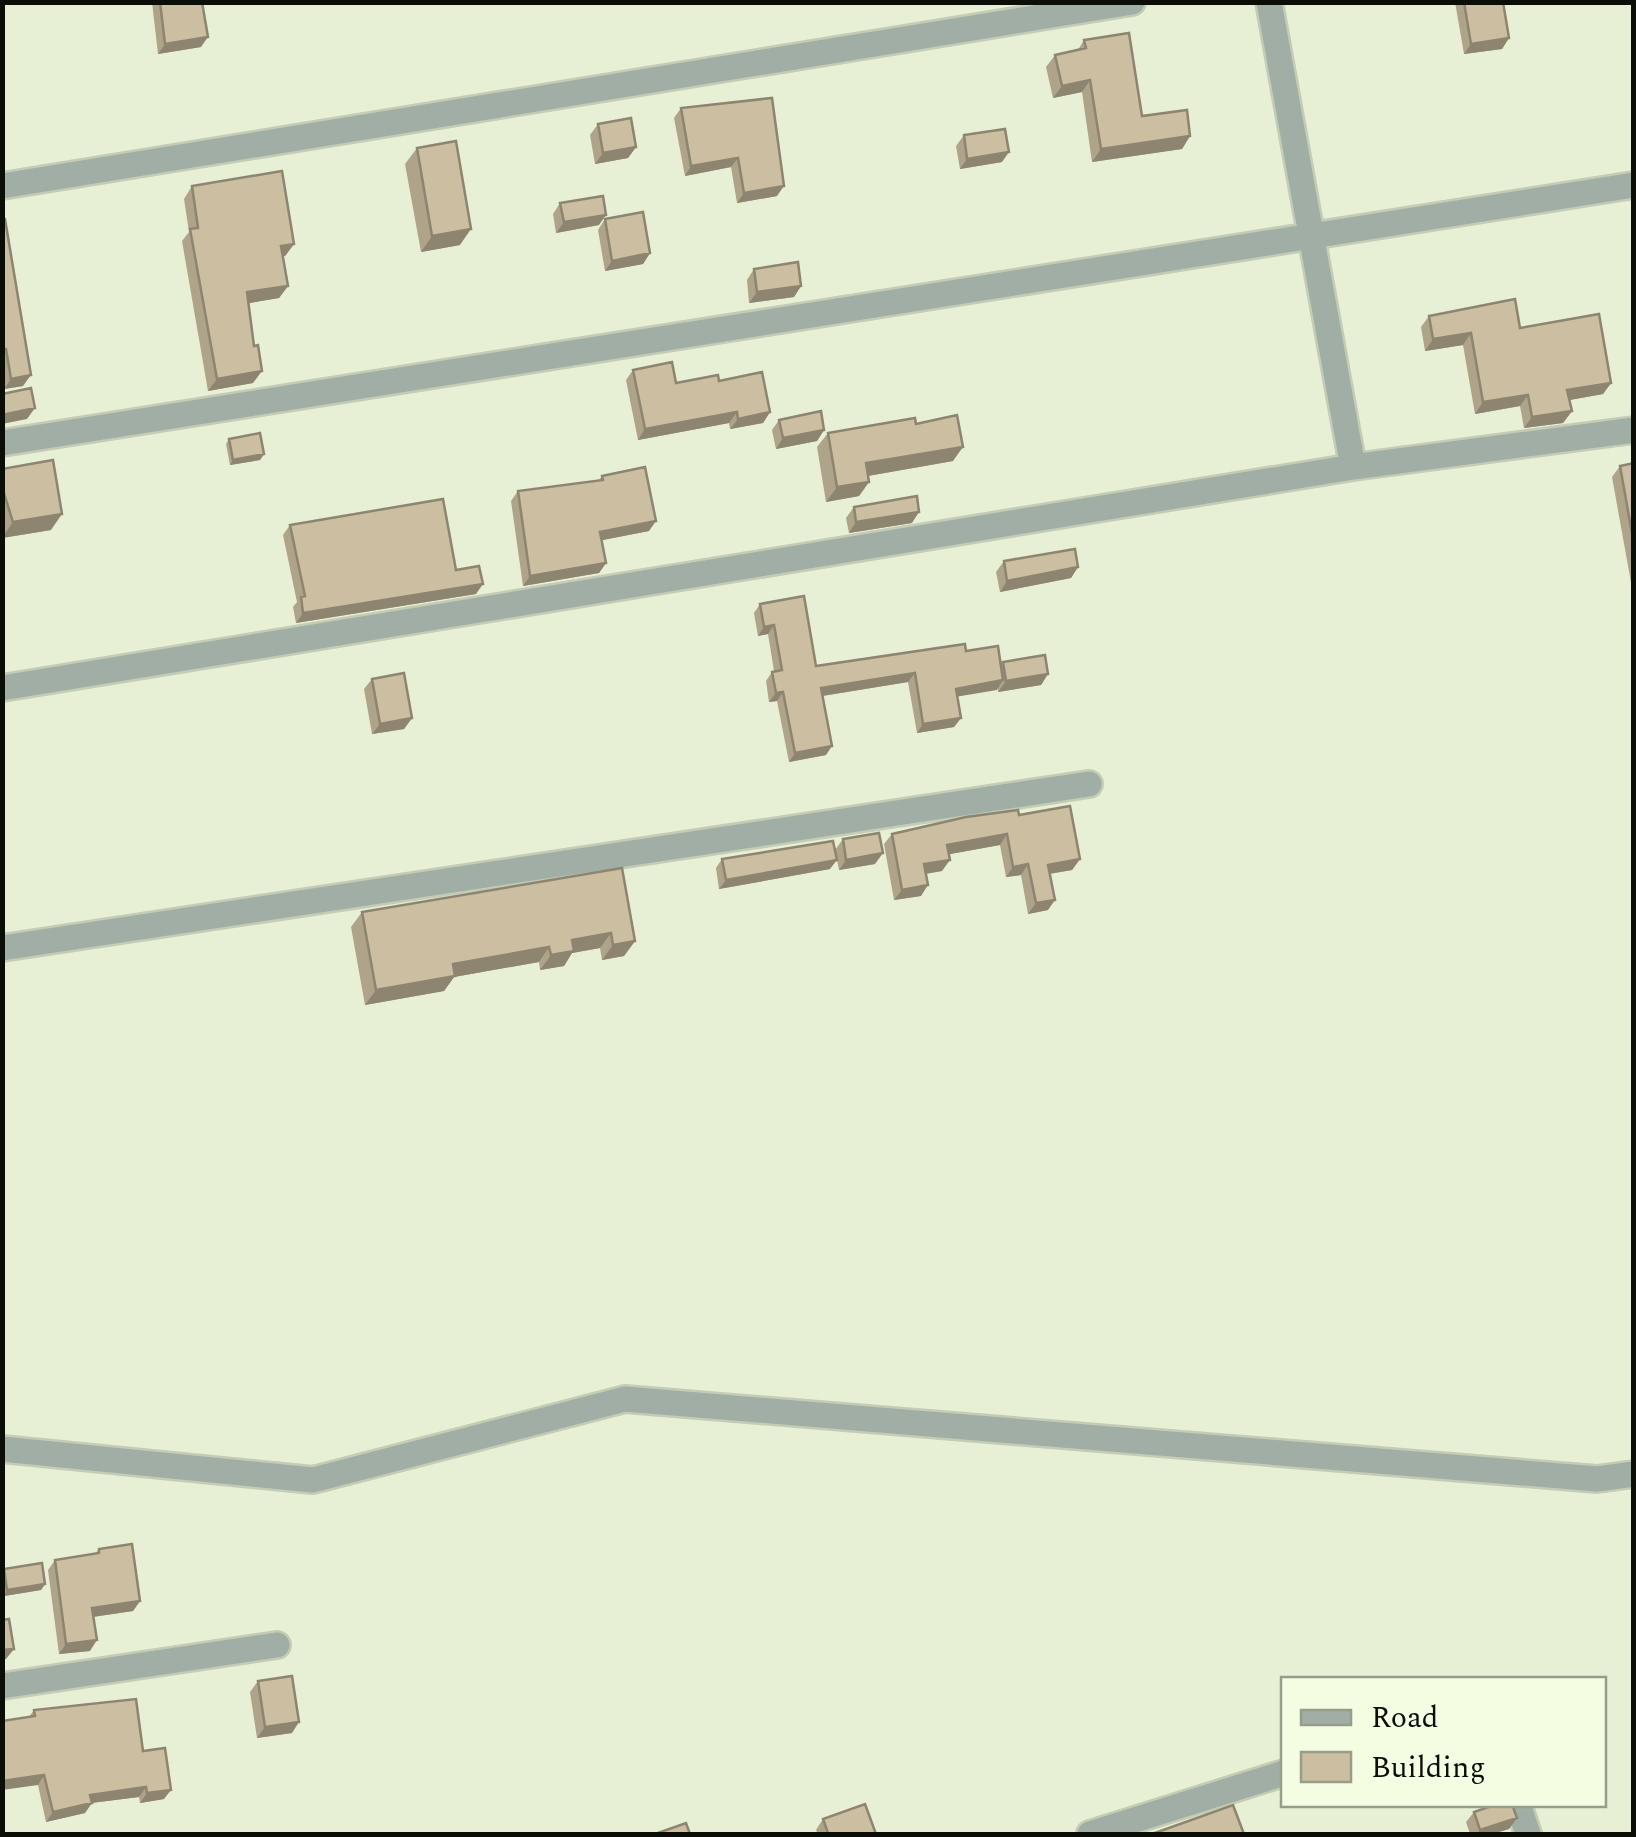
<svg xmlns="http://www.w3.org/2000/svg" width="1636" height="1837" font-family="Spectral,serif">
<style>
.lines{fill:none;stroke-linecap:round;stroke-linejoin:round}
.minor-casing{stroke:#c4ccb4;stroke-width:30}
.minor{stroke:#a1aea5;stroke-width:25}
.wall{fill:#afa38a}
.shaded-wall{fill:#8e8571}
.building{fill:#cbbea1;stroke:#8e8571;stroke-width:2.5}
</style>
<rect width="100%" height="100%" fill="#e7f0d5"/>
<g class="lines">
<defs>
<path id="minor" d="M 1269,2 L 1353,467
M 2,186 L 1132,2
M 2,443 L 1634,185
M 2,688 L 1353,467 L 1634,430
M 2,948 L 1089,784
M 2,1449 L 313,1480 L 625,1399 L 1597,1479 L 1634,1474
M 2,1686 L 277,1645
M 1518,1804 L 1528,1834
M 1090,1834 L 1284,1773"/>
</defs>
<!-- minor casing -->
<use href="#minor" class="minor-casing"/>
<!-- minor -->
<use href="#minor" class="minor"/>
</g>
<!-- wall -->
<path class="wall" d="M 152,2 L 202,2 L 201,47 L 158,54 Z
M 1455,2 L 1503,2 L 1509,38 L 1502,49 L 1464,54 Z
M 1084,40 L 1142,116 L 1190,136 L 1182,149 L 1092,162 L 1082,92 L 1053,98 L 1046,67 L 1055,55 L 1078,50 Z
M 772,98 L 777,196 L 737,203 L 731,167 L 685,176 L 674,118 L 681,108 Z
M 598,124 L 636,147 L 628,158 L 595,164 L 590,135 Z
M 964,135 L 1002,162 L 960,169 L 956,146 Z
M 417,148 L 460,245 L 421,252 L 405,164 Z
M 192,186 L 294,244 L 285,256 L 283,256 L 288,286 L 279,298 L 248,303 L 253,383 L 208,391 L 182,241 L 189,232 L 184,199 Z
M 560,203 L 599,225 L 556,233 L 553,214 Z
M 2,219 L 23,386 L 4,389 L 2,383 Z
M 605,219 L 650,253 L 643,264 L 605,271 L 598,230 Z
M 754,269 L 801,286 L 794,297 L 749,303 L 747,280 Z
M 1429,316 L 1520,328 L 1611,383 L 1603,394 L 1569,400 L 1572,411 L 1563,423 L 1524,428 L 1520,406 L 1475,414 L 1463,345 L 1425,351 L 1421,327 Z
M 633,370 L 676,383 L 719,381 L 770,412 L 763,423 L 730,429 L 729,423 L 638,440 L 626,380 Z
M 779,420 L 824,430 L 817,441 L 776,449 L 772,430 Z
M 916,424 L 953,461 L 868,476 L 869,482 L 859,496 L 826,502 L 817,447 L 828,433 Z
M 229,439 L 264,454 L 260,460 L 230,465 L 226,444 Z
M 1634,463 L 1634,587 L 1632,588 L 1612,477 L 1620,466 Z
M 2,469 L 51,530 L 2,538 Z
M 602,476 L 649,531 L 602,540 L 606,563 L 599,573 L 523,586 L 511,501 L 518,491 L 599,480 Z
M 854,507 L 912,523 L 849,533 L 846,518 Z
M 290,525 L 456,570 L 476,594 L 296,623 L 293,607 L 297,602 L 283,535 Z
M 1004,561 L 1078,567 L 1071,578 L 1000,592 L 996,572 Z
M 760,604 L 816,666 L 966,651 L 1001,665 L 1003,662 L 1048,674 L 1041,685 L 998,692 L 998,688 L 957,696 L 961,718 L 954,727 L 917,733 L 908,682 L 823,696 L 826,755 L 789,762 L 777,701 L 769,702 L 766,681 L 772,672 L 774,671 L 768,634 L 758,636 L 754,613 Z
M 372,679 L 412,718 L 404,729 L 372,734 L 364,689 Z
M 1019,815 L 1080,859 L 1072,870 L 1050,874 L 1048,910 L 1028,914 L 1021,875 L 1006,877 L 1000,845 L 949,854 L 942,871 L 926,874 L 921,896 L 894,900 L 884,844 L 892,834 Z
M 843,839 L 875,864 L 839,870 L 835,850 Z
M 722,859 L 830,869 L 719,889 L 716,868 Z
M 622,868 L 635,941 L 624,956 L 602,960 L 600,948 L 572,953 L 564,966 L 540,970 L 539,962 L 454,977 L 444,991 L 365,1005 L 351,927 L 362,912 Z
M 99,1549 L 140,1601 L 133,1611 L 93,1617 L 90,1651 L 59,1654 L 48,1570 L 55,1560 L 95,1554 Z
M 4,1569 L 45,1584 L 41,1590 L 4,1596 L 2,1571 Z
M 258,1681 L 292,1733 L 257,1738 L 250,1692 Z
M 34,1710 L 143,1751 L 164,1799 L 140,1803 L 139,1797 L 91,1803 L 85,1813 L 46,1822 L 38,1785 L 29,1717 Z
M 1474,1812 L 1517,1818 L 1509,1829 L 1492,1834 L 1470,1834 L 1466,1822 Z
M 823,1819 L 876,1834 L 818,1834 L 816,1830 Z"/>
<!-- shaded-wall -->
<path class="shaded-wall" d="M 208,37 L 201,47 L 158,54 L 165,44 Z
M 1509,38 L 1502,49 L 1464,54 L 1471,44 Z
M 1090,80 L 1082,92 L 1053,98 L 1062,86 Z
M 1190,136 L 1182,149 L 1092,162 L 1101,149 Z
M 636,147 L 628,158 L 595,164 L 603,153 Z
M 1009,152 L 1002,162 L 960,169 L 967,159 Z
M 738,158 L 731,167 L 685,176 L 691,166 Z
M 784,186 L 777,196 L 737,203 L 744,193 Z
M 606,215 L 599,225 L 556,233 L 564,222 Z
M 471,229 L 460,245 L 421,252 L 432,236 Z
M 294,244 L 285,256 L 272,258 L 281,246 Z
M 650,253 L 643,264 L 605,271 L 612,261 Z
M 288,286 L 279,298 L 238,305 L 247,292 Z
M 801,286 L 794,297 L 749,303 L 757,292 Z
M 1471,333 L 1463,345 L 1425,351 L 1433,339 Z
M 262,371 L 253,383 L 208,391 L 217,379 Z
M 31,375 L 23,386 L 4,389 L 11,379 Z
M 1611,383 L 1603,394 L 1559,402 L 1567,390 Z
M 1528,395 L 1520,406 L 1475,414 L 1483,402 Z
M 35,408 L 27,419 L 2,424 L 2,415 Z
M 1572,411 L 1563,423 L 1524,428 L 1532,417 Z
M 737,412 L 729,423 L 638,440 L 645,429 Z
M 770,412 L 763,423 L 730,429 L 738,419 Z
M 824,430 L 817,441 L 776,449 L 783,438 Z
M 963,447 L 953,461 L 856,478 L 866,463 Z
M 264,454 L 260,460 L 230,465 L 233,460 Z
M 869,482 L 859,496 L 826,502 L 837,487 Z
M 919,512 L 912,523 L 849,533 L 856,522 Z
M 62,514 L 51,530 L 2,538 L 13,522 Z
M 656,521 L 649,531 L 593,542 L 600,532 Z
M 606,563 L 599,573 L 523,586 L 530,576 Z
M 1078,567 L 1071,578 L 1000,592 L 1007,581 Z
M 483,584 L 476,594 L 296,623 L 303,613 Z
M 774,625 L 768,634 L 758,636 L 764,627 Z
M 915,673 L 908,682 L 815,697 L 821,688 Z
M 1048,674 L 1041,685 L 998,692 L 1006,681 Z
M 1003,680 L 997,690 L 949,698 L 956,689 Z
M 783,692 L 777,701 L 769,702 L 776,693 Z
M 412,718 L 404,729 L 372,734 L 380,724 Z
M 961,718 L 954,727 L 917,733 L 923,724 Z
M 832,746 L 826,755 L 789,762 L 795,753 Z
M 1007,834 L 1000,845 L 940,856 L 947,845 Z
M 883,853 L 875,864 L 839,870 L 846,860 Z
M 1080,859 L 1072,870 L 1041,875 L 1048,865 Z
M 837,860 L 830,869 L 719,889 L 726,880 Z
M 950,860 L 942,871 L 917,875 L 924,864 Z
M 1028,864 L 1021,875 L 1006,877 L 1013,867 Z
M 928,885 L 921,896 L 894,900 L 902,890 Z
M 1055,900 L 1048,910 L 1028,914 L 1036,903 Z
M 611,933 L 600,948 L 572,953 L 564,966 L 540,970 L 551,955 L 572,940 Z
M 635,941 L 624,956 L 602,960 L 613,945 Z
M 549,947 L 539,962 L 454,977 L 444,991 L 365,1005 L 376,990 L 453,964 Z
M 45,1584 L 41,1590 L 4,1596 L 7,1590 Z
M 140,1601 L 133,1611 L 85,1618 L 92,1608 Z
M 97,1640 L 90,1651 L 59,1654 L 66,1644 Z
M 14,1649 L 6,1659 L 2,1660 L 2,1650 Z
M 299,1722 L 292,1733 L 257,1738 L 265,1727 Z
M 44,1775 L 38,1785 L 2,1790 L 2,1781 Z
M 146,1787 L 139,1797 L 83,1804 L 90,1795 Z
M 171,1790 L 164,1799 L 140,1803 L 147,1793 Z
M 92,1803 L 85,1813 L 46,1822 L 53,1812 Z
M 1517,1818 L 1509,1829 L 1492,1834 L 1477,1834 L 1480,1830 Z"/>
<!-- building -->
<path class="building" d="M 160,2 L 202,2 L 208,37 L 165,44 Z
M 1464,2 L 1503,2 L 1509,38 L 1471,44 Z
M 1129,33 L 1142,116 L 1187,110 L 1190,136 L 1101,149 L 1090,80 L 1062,86 L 1055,55 L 1086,48 L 1084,40 Z
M 772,98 L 784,186 L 744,193 L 738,158 L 691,166 L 681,108 Z
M 631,118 L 636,147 L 603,153 L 598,124 Z
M 1005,129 L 1009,152 L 967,159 L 964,135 Z
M 456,141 L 471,229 L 432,236 L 417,148 Z
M 282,171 L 294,244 L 281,246 L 288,286 L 247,292 L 254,346 L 258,345 L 262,371 L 217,379 L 190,229 L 198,228 L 192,186 Z
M 603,196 L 606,215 L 564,222 L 560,203 Z
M 643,212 L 650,253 L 612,261 L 605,219 Z
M 2,219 L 5,219 L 31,375 L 11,379 L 6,349 L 2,350 Z
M 798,262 L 801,286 L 757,292 L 754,269 Z
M 1515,299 L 1520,328 L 1599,314 L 1611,383 L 1567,390 L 1572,411 L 1532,417 L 1528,395 L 1483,402 L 1471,333 L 1433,339 L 1429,316 Z
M 672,362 L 676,383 L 718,375 L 719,381 L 762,372 L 770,412 L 738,419 L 737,412 L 645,429 L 633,370 Z
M 31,388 L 35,408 L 2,415 L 2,394 Z
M 821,411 L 824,430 L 783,438 L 779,420 Z
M 957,415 L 963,447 L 866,463 L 869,482 L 837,487 L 828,433 L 915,418 L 916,424 Z
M 260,433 L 264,454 L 233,460 L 229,439 Z
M 53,460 L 62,514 L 13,522 L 2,487 L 2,469 Z
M 1634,463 L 1634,545 L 1620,466 Z
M 645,467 L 656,521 L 600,532 L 606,563 L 530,576 L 518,491 L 603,480 L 602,476 Z
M 917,496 L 919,512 L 856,522 L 854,507 Z
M 443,499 L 456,570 L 479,566 L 483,584 L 303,613 L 301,597 L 305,596 L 290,525 Z
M 1075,549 L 1078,567 L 1007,581 L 1004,561 Z
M 804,596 L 816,666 L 965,644 L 966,651 L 998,646 L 1003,680 L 956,689 L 961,718 L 923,724 L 915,673 L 821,688 L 832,746 L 795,753 L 783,692 L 776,693 L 772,672 L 782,670 L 774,625 L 764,627 L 760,604 Z
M 1045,655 L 1048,674 L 1006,681 L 1003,662 Z
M 404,673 L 412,718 L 380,724 L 372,679 Z
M 1070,806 L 1080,859 L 1048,865 L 1055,900 L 1036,903 L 1028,864 L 1013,867 L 1007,834 L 947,845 L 950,860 L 924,864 L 928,885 L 902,890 L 892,834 L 966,817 L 1018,810 L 1019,815 Z
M 879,833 L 883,853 L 846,860 L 843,839 Z
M 833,841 L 837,860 L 726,880 L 722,859 Z
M 622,868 L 635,941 L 613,945 L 611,933 L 572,940 L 574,951 L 551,955 L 549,947 L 453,964 L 455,976 L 376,990 L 362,912 Z
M 132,1544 L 140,1601 L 92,1608 L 97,1640 L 66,1644 L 55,1560 L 99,1553 L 99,1549 Z
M 42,1563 L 45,1584 L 7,1590 L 4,1569 Z
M 9,1619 L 14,1649 L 2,1650 L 2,1620 Z
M 292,1676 L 299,1722 L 265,1727 L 258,1681 Z
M 136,1699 L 143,1751 L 165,1748 L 171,1790 L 147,1793 L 146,1787 L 90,1795 L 92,1803 L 53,1812 L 44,1775 L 2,1781 L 2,1721 L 35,1716 L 34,1710 Z
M 865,1804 L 876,1834 L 825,1834 L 828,1833 L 823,1819 Z
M 1497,1804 L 1512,1804 L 1517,1818 L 1480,1830 L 1474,1812 Z
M 1233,1805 L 1244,1834 L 1152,1834 Z
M 686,1823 L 690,1834 L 655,1834 Z"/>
<!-- border -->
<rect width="1636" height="1837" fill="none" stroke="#0b0e06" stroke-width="10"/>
<!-- legend -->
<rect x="1281" y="1677" width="325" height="130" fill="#f4fde2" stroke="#979d8a" stroke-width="2.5"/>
<rect x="1301" y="1710" width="50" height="15" fill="#a1aea5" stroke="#979d8a" stroke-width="2.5"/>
<text x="1371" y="1727" font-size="30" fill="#0b0e06">Road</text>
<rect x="1301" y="1752" width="50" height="30" fill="#cbbea1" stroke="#979d8a" stroke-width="2.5"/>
<text x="1371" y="1777" font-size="30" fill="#0b0e06">Building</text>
</svg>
